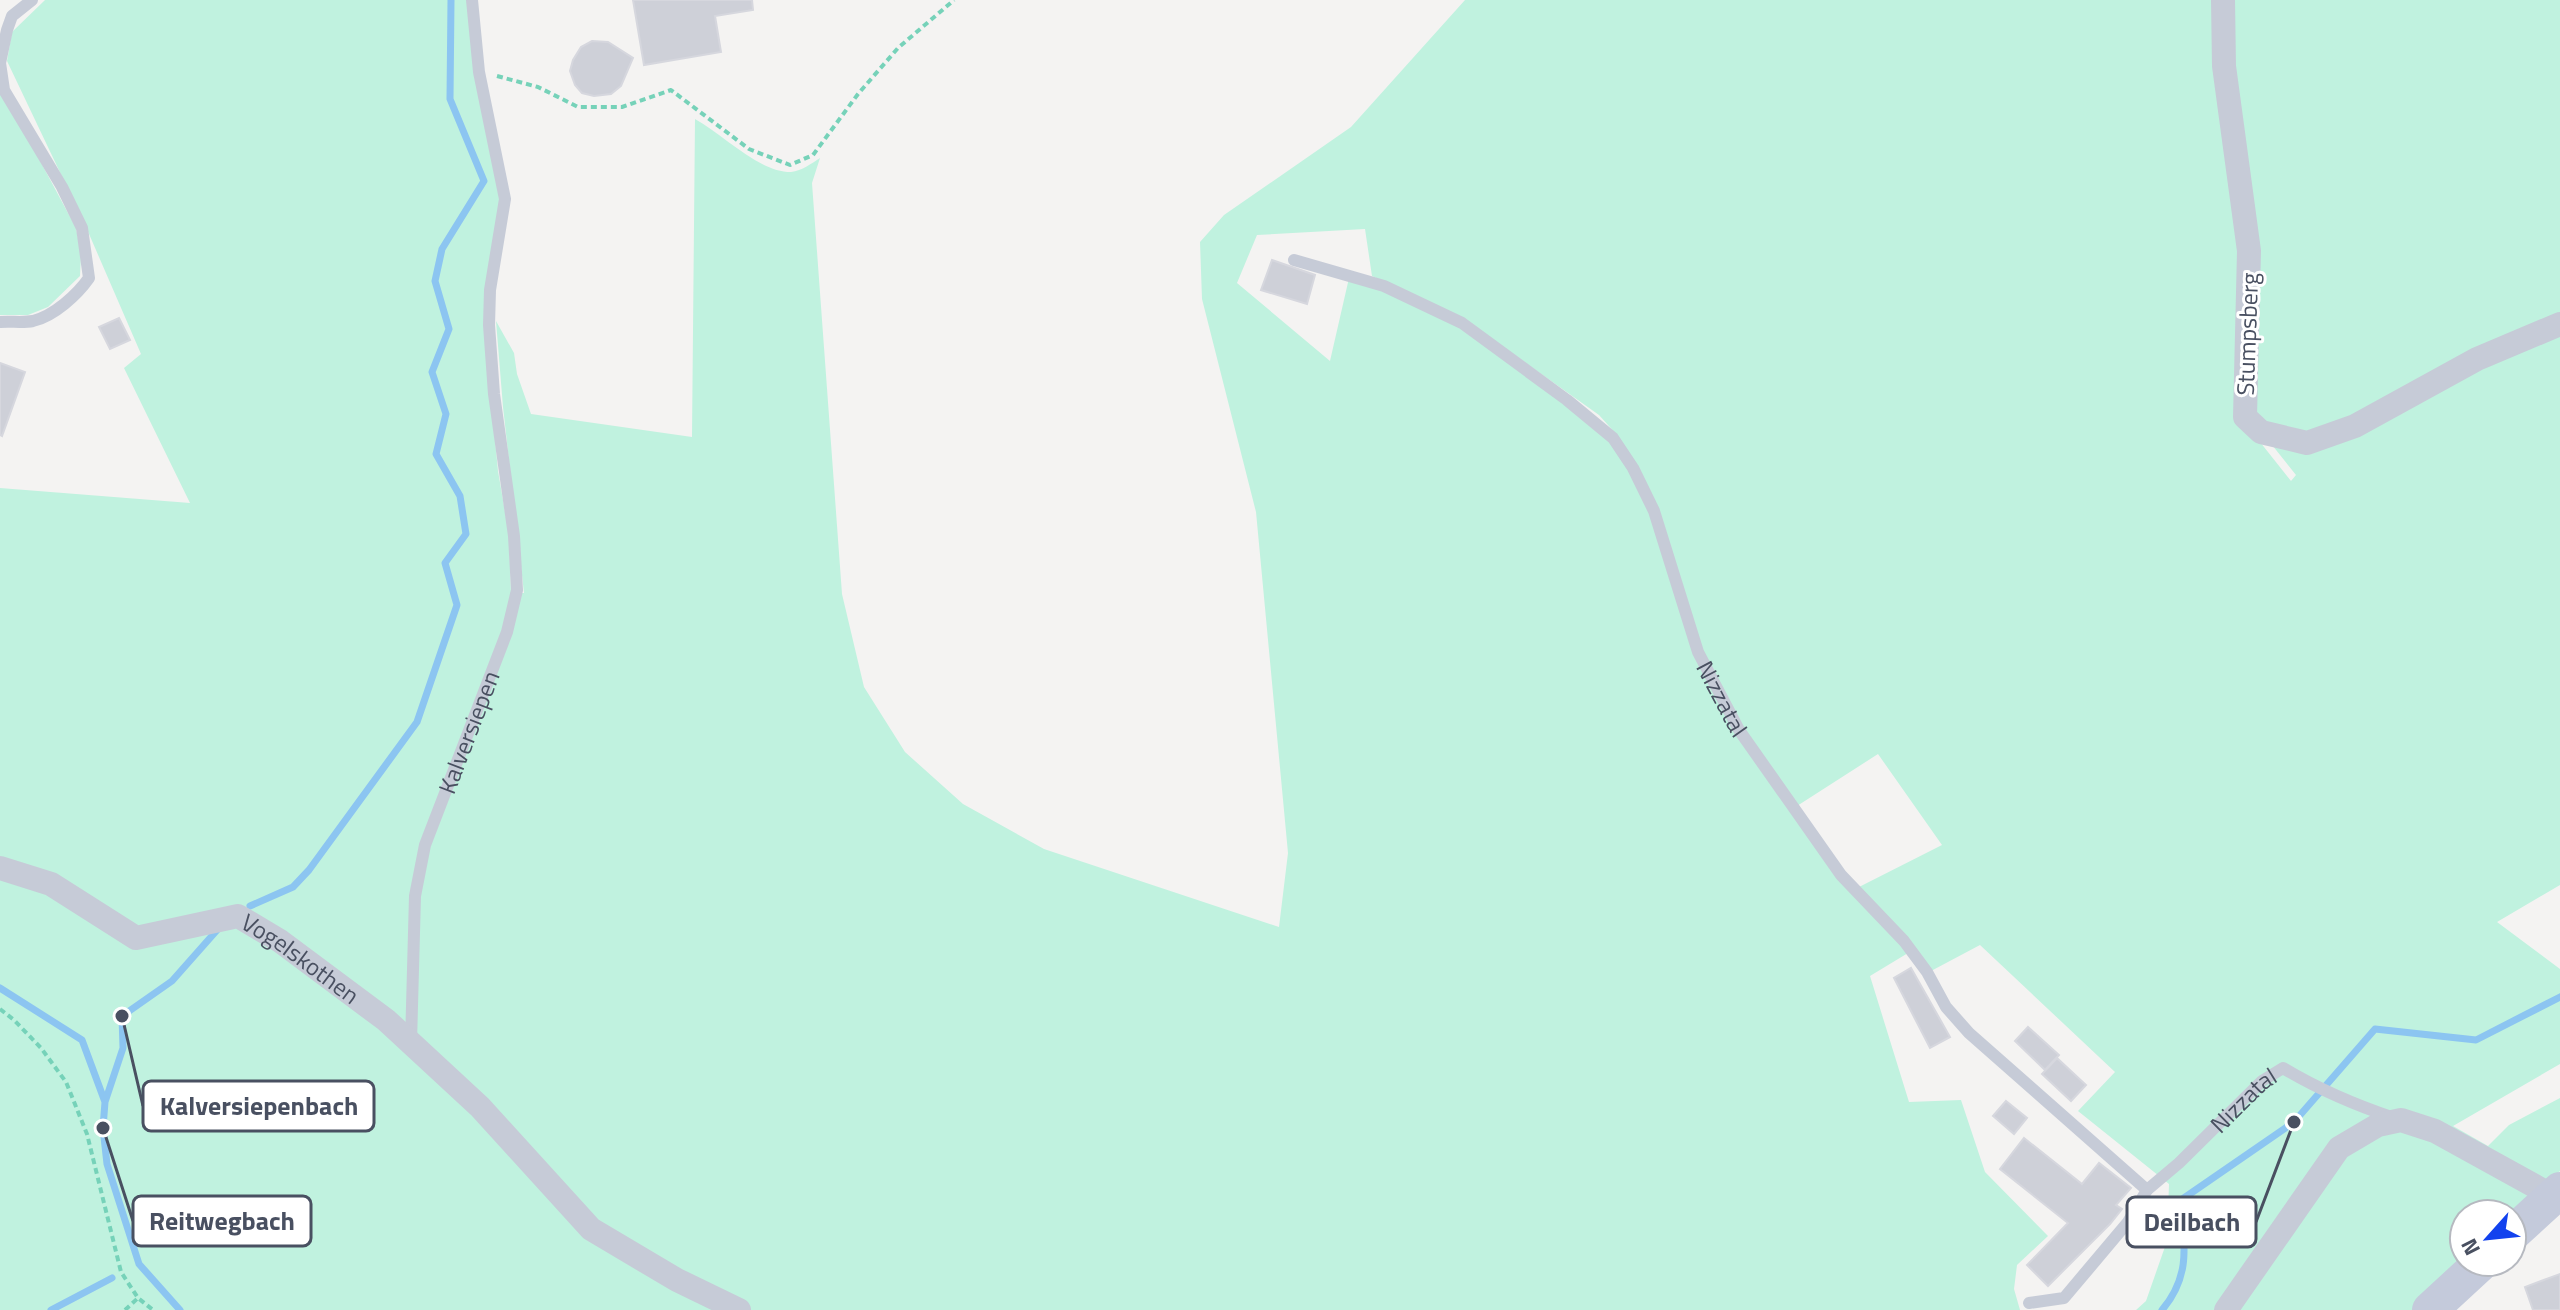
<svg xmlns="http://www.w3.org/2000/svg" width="2560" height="1310" font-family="'Titillium Web',sans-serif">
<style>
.green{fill:#c0f2df}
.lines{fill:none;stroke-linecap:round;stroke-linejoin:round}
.stream{stroke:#8cc5f1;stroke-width:7}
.building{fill:#ced0d8;stroke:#d6d7de;stroke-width:2}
.path{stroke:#76d2b9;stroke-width:4;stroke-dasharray:6 4;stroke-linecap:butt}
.service{stroke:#c6cbd7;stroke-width:12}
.minor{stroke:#c6cbd7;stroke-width:24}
.secondary{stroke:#c4cadb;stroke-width:36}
.labels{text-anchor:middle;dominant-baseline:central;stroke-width:6;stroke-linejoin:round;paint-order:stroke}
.street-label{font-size:24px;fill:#495061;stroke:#fff}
.leader{fill:none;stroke:#495061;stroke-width:3}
.callout-dot{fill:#495061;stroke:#fff;stroke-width:3}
.callout{fill:#fff;stroke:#495061;stroke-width:3}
.callout-label{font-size:26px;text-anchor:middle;font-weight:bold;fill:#495061}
</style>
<rect width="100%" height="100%" fill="#f4f3f2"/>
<!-- green -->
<path class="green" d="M 45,0 L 469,0 L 475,74 L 501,199 L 487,290 L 484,325 L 498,471 L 509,535 L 511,593 L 524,593 L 503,407 L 496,321 L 514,353 L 517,374 L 531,414 L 692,437 L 695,119 C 723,134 758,172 791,172 C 802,171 812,163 820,158 L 812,183 L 842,594 L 864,687 L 905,752 L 963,804 L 1044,849 L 1279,927 L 1288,853 L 1256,512 L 1202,299 L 1200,242 L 1224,215 L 1351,127 L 1465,0 L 2220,0 L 2221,66 L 2246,251 L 2245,354 L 2241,418 L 2291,481 L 2296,475 L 2249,416 L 2256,357 L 2257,251 L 2231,67 L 2232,0 L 2560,0 L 2560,885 L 2497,922 L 2560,969 L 2560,1064 L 2453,1126 L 2488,1146 L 2509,1125 L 2560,1098 L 2560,1171 L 2550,1180 L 2555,1205 L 2512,1245 L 2512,1214 L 2464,1214 L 2464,1262 L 2494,1262 L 2443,1310 L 2136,1310 L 2146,1301 L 2167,1241 L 2169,1184 L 2078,1111 L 2115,1072 L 1980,945 L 1931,971 L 1859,887 L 1942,845 L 1878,754 L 1797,806 L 1742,727 L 1701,651 L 1657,510 L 1638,467 L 1617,435 L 1599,415 L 1478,329 L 1444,309 L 1372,276 L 1365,229 L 1257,235 L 1237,283 L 1330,361 L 1349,278 L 1385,288 L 1463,326 L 1607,437 L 1629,468 L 1652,511 L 1696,654 L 1738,731 L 1840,879 L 1908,953 L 1870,976 L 1909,1102 L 1961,1100 L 1985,1172 L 2048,1236 L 2017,1265 L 2014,1289 L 2020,1310 L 0,1310 L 0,488 L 190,503 L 124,368 L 141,354 L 86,227 L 7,61 L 12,32 Z
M 0,86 L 76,228 L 81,255 L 80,276 L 48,307 L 28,315 L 0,315 Z"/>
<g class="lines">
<!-- stream -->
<path class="stream" d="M 250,906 L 293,887 L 309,870 L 417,722 L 457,605 L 445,563 L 466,534 L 460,496 L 436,454 L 446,414 L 432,372 L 449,329 L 435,281 L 442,249 L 484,181 L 450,99 L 451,0
M 0,988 L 82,1040 L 105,1102 L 103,1128 L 107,1164 L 139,1264 L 180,1310
M 105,1102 L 123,1048 L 122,1016 L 172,981 L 218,929
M 51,1310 L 112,1278
M 2162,1310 C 2192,1275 2184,1242 2181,1200 L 2294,1122 L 2375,1029 L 2476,1040 L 2560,997"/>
</g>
<!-- building -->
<path class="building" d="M 633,0 L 752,0 L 753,10 L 715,16 L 721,52 L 644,65 Z
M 592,41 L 608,42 L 633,58 L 621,86 L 611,94 L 594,96 L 582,93 L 575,85 L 570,71 L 573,60 L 581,47 Z
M 1272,260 L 1315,275 L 1307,304 L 1261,290 Z
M 119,318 L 130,340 L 110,349 L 99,327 Z
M 0,363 L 25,372 L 2,436 L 0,435 Z
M 1911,968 L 1950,1037 L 1930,1048 L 1894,978 Z
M 2028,1027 L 2059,1055 L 2045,1070 L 2015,1041 Z
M 2057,1058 L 2086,1085 L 2071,1101 L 2042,1074 Z
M 2006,1101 L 2027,1118 L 2014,1134 L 1993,1116 Z
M 2024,1138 L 2082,1184 L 2099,1163 L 2131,1188 L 2116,1205 L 2122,1209 L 2110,1224 L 2048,1286 L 2027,1265 L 2068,1223 L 2000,1169 Z
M 2560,1274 L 2560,1310 L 2533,1310 L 2525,1287 Z"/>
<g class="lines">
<!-- path -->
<path class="path" d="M 497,76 L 538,87 L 578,107 L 622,107 L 671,90 L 749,149 L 790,165 L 813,155 L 858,94 L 898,48 L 954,0
M 0,1009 L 14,1020 L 41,1048 L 66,1082 L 87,1134 L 121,1272 L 138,1298 L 153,1310
M 125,1310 L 138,1298"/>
<!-- service -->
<g class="service">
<path id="s1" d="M 1294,260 L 1384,286 L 1462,323 L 1567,400 L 1613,438 L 1633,468 L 1654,511 L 1698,652 L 1739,730 L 1841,875 L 1904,941 L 1927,972 L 1946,1007 L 1969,1033 L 2147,1190 L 2128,1222 L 2064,1298 L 2029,1303"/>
<path d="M 0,322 C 10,321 23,323 33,321 C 54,316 77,295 89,278 L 82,228 L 62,187 L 4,90 L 0,63 L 7,30 L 12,16 L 32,0"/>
<path id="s2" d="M 411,1043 L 415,896 L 425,845 L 507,632 L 517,590 L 514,536 L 494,394 L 489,325 L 490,290 L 505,199 L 479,72 L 472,0"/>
<path id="s3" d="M 2147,1190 L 2179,1163 L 2262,1081 L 2283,1068 C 2318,1089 2355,1105 2394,1118"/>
</g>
<!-- minor -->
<g class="minor">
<path d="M 2223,0 L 2224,66 L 2249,251 L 2245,417 L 2261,432 L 2307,443 L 2355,426 L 2477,359 L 2560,324"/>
<path id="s4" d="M 0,868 L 51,884 L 136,938 L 238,916 L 280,941 L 386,1020 L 480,1107 L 591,1229 L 677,1280 L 739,1310"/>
<path d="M 2226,1310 L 2339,1148 L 2378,1125 L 2401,1120 L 2435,1131 L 2560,1200"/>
</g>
<!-- secondary -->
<path class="secondary" d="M 2512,1234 L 2560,1190
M 2430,1310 L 2482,1262"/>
</g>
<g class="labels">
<!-- street labels -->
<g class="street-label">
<text transform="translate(2247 334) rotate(-88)">Stumpsberg</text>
<text stroke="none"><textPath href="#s1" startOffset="654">Nizzatal</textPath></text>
<text stroke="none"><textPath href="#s2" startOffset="320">Kalversiepen</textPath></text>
<text stroke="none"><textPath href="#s4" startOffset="334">Vogelskothen</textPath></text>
<text stroke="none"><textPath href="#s3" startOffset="132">Nizzatal</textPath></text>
</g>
</g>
<!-- callouts -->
<path class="leader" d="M122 1016L143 1106M103 1128L133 1221M2294 1122L2256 1222"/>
<g class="callout-dot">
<circle cx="122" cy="1016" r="8"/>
<circle cx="103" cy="1128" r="8"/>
<circle cx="2294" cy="1122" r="8"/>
</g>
<g class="callout">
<rect x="143" y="1081" width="231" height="50" rx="8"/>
<rect x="133" y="1196" width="178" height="50" rx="8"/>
<rect x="2127" y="1197" width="129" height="50" rx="8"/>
</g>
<g class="callout-label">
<text x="259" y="1115">Kalversiepenbach</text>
<text x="222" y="1230">Reitwegbach</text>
<text x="2192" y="1231">Deilbach</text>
</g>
<!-- north arrow -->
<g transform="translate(2488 1238) rotate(243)"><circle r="38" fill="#ffffff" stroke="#b6b9c0" stroke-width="2"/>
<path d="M0-6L14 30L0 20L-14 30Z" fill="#1242ee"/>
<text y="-12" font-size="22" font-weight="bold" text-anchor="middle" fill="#495061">N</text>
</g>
</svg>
